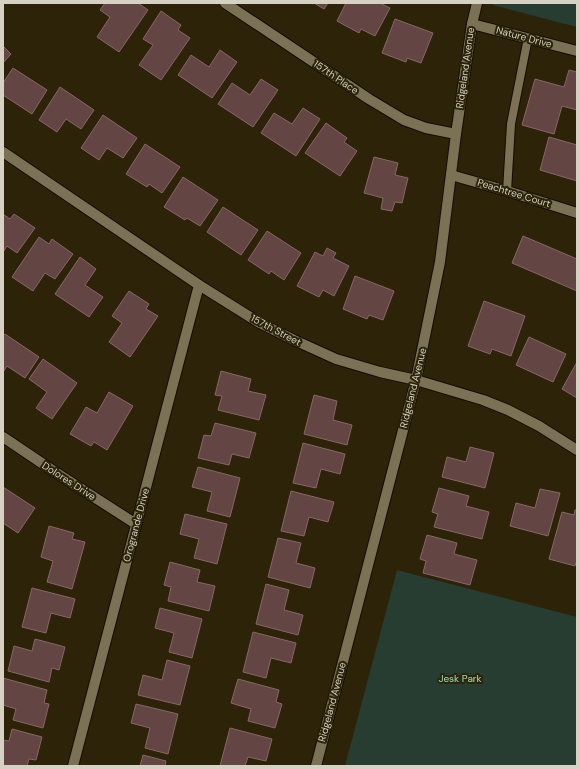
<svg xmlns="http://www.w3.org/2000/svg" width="580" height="769" font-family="'DM Sans',sans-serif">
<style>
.green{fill:#283d32}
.building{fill:#634544;stroke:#876765}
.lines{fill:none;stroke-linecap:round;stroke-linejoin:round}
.service-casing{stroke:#140c00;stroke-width:10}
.minor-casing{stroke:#140c00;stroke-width:12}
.tertiary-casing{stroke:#140c00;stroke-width:12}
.service{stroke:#7b7155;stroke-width:8}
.minor{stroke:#7b7155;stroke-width:10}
.tertiary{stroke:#7b7155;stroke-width:10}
.labels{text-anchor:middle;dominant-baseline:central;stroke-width:4;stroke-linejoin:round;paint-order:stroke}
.street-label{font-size:10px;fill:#d6d1c2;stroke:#2c2309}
.park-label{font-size:10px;fill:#9ee0bd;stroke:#2c2309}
</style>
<rect width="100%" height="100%" fill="#2c2309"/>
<!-- green -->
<path class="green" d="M 493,3 L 577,3 L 577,27 L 493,5 Z
M 397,570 L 577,617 L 577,766 L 345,766 Z"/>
<!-- building -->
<path class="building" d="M 105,3 L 138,3 L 148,10 L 119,52 L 97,37 L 110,17 L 100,10 Z
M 314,3 L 328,3 L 324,9 Z
M 346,3 L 380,3 L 390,8 L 375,36 L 361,29 L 359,33 L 337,21 Z
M 161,11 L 181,25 L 178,30 L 190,38 L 161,80 L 139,65 L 153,45 L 143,39 Z
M 395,19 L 433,33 L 421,63 L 407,58 L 406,62 L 382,53 Z
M 3,46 L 11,54 L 3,63 Z
M 220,50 L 237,62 L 212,98 L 178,75 L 191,55 L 209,67 Z
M 13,68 L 47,90 L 32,114 L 3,95 L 3,83 Z
M 569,70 L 577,72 L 577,110 L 562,106 L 554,134 L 522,125 L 535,79 L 564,87 Z
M 261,79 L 278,90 L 253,127 L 218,104 L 232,83 L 250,95 Z
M 60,87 L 94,110 L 81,129 L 66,119 L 57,132 L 39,120 Z
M 303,108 L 320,119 L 296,156 L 261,133 L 274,113 L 292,124 Z
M 103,115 L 137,138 L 123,158 L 107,148 L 99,160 L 81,148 Z
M 326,123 L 347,138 L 344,142 L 357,151 L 340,176 L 305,153 Z
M 549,137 L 577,145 L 577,181 L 540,170 Z
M 145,144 L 180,167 L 162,193 L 149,184 L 147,187 L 126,174 Z
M 374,157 L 398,163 L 395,175 L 408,178 L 402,203 L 395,202 L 392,211 L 381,209 L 383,198 L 364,193 Z
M 183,177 L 218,200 L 200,226 L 187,218 L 185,220 L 164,207 Z
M 223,207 L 258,230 L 241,255 L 207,232 Z
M 3,214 L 10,219 L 14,214 L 35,228 L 17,253 L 7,246 L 3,252 Z
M 267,231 L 301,253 L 284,280 L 271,271 L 269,274 L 248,260 Z
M 523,236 L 577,259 L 577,291 L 512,263 Z
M 39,237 L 49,244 L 52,239 L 73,254 L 55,279 L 45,273 L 33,291 L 12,277 Z
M 327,248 L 336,253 L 333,258 L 349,266 L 334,296 L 323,290 L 319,297 L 297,286 L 315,252 L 323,256 Z
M 80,257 L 96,269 L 85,285 L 103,297 L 89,317 L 55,294 Z
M 355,276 L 394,291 L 383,320 L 369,315 L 367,319 L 343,309 Z
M 129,291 L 149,304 L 146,309 L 158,316 L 130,357 L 109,342 L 122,323 L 112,316 Z
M 484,301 L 525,316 L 511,356 L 492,349 L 490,354 L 468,346 Z
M 5,334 L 39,357 L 25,378 L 7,366 L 3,372 L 3,336 Z
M 529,337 L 566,354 L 553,382 L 516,365 Z
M 43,359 L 77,383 L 52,419 L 36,408 L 47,392 L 29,379 Z
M 577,362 L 577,398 L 562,389 Z
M 221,371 L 251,379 L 248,391 L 266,395 L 259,420 L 218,410 L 222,396 L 215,395 Z
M 109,392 L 133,406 L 107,450 L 94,442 L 91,446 L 70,434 L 86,407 L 97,413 Z
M 314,395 L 337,401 L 333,420 L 352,425 L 347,445 L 304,434 Z
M 215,423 L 256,433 L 249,458 L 232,454 L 229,465 L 198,458 L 204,435 L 211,436 Z
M 303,443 L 345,454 L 340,474 L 321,469 L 316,488 L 293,483 Z
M 470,447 L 494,453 L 485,488 L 442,477 L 447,457 L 466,462 Z
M 198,467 L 240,478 L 230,517 L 207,511 L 212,492 L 192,487 Z
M 3,487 L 35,508 L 18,533 L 3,523 Z
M 439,488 L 469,496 L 466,506 L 489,512 L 482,539 L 434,527 L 438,514 L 432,512 Z
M 540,489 L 560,493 L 548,536 L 510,526 L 516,503 L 535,508 Z
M 291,491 L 334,502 L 328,522 L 309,517 L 304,536 L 281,531 Z
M 575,510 L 577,510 L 577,560 L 575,566 L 549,559 L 562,512 L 574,515 Z
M 185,514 L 227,524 L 217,564 L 194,558 L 199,539 L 180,534 Z
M 49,526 L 74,533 L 72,539 L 85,542 L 72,589 L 47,582 L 53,561 L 41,557 Z
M 427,535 L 457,543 L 454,554 L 477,560 L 470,585 L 423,573 L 426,561 L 420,559 Z
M 278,538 L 301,543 L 296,563 L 315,568 L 310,588 L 268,577 Z
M 170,562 L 200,570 L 197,582 L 215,586 L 209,611 L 168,601 L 171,587 L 164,585 Z
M 266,584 L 289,590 L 284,610 L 303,615 L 298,635 L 256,624 Z
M 32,588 L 75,599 L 70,618 L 51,613 L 46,633 L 22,627 Z
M 160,608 L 202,619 L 192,658 L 169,652 L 174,633 L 155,628 Z
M 253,632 L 296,643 L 291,663 L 271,658 L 266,678 L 243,672 Z
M 35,639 L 65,647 L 59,670 L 52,668 L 49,682 L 8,671 L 14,646 L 32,651 Z
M 167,660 L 190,666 L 180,705 L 138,695 L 143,675 L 162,680 Z
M 3,678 L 47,690 L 44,703 L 49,704 L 43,728 L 13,720 L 16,709 L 3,705 Z
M 238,679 L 279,690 L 276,702 L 282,704 L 275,728 L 248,721 L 251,709 L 231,703 Z
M 136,704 L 178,714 L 168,754 L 145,748 L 150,728 L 131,723 Z
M 230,728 L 272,739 L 266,761 L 248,757 L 245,766 L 220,766 Z
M 12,729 L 42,737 L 36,760 L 29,759 L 27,766 L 3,766 L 3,740 L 9,741 Z
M 143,755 L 166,761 L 165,766 L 140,766 Z"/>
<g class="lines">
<defs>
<path id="service" d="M 507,191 L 511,124 L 528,38"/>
<path id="minor" d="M 225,3 L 369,99 L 404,120 L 426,128 L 456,134
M 472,24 L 577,51
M 3,152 L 199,285 L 258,322 L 294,340 L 336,359 L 380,372 L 416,380 L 483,400 L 508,410 L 539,426 L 577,450
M 451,175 L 507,191 L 577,213
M 3,437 L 55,472 L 136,524
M 73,766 L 199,285"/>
<path id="tertiary" d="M 316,766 L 416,380 L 440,262 L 456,134 L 472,24 L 477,3"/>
</defs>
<!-- service casing -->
<use href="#service" class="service-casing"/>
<!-- minor casing -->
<use href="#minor" class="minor-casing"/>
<!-- tertiary casing -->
<use href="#tertiary" class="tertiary-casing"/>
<!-- service -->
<use href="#service" class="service"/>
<!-- minor -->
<use href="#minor" class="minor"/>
<!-- tertiary -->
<use href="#tertiary" class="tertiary"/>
</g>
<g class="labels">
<!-- street labels -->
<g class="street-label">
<text transform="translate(524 37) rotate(15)">Nature Drive</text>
<text transform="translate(465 68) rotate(-82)">Ridgeland Avenue</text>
<text transform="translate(336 77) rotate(34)">157th Place</text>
<text transform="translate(514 193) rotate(17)">Peachtree Court</text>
<text transform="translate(276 330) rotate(28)">157th Street</text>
<text transform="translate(413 388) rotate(-76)">Ridgeland Avenue</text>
<text transform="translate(69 481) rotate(33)">Dolores Drive</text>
<text transform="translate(136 525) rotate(-75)">Orogrande Drive</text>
<text transform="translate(332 702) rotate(-75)">Ridgeland Avenue</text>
</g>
<!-- park labels -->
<g class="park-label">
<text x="460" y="678">Jesk Park</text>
</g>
</g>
<!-- border -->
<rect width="580" height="769" fill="none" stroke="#d6d1c2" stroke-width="8"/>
</svg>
